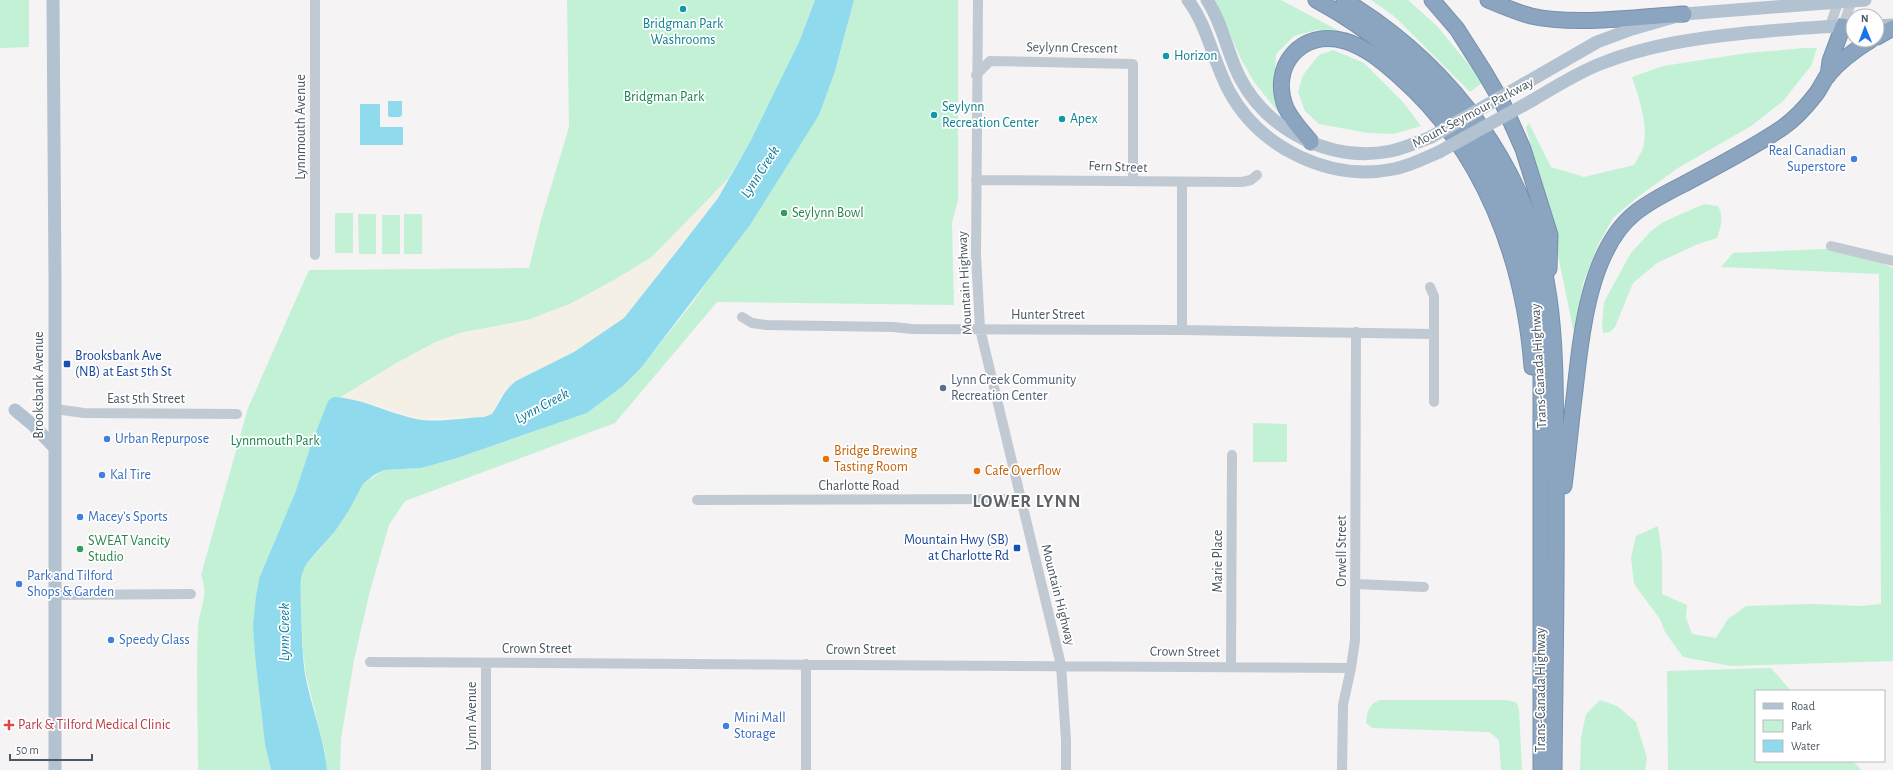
<svg xmlns="http://www.w3.org/2000/svg" width="1893" height="770" font-family="'Alegreya Sans',sans-serif">
<style>
.green{fill:#c3f1d5}
.sand{fill:#f5f0e5}
.water{fill:#90daee}
.lines{fill:none;stroke-linecap:round;stroke-linejoin:round}
.highway-casing{stroke:#7690ad;stroke-width:17}
.minor{stroke:#c1cad2;stroke-width:10}
.major{stroke:#b3c2d1;stroke-width:13}
.highway{stroke:#8ba5c1;stroke-width:15}
.major-bridge{stroke:#b3c2d1;stroke-width:13}
.culture-dot{fill:#0f9aa8;stroke:#fff;stroke-width:1.5}
.shop-dot{fill:#3f7fe0;stroke:#fff;stroke-width:1.5}
.leisure-dot{fill:#2e9e5b;stroke:#fff;stroke-width:1.5}
.transit-dot{fill:#1a4fb4;stroke:#fff;stroke-width:1.5}
.service-dot{fill:#5c6f8a;stroke:#fff;stroke-width:1.5}
.food-dot{fill:#e8710a;stroke:#fff;stroke-width:1.5}
.health-dot{fill:#e0444e;stroke:#fff;stroke-width:1.5}
.labels{text-anchor:middle;dominant-baseline:central;stroke-width:3.5;stroke-linejoin:round;paint-order:stroke}
.culture-label{font-size:14px;fill:#0d838f;stroke:#fff;text-anchor:start}
.street-label{font-size:14px;fill:#4a5661;stroke:#fff}
.park-label{font-size:14px;fill:#17864f;stroke:#fff}
.shop-label{font-size:14px;fill:#366cbe;stroke:#fff;text-anchor:start}
.leisure-label{font-size:14px;fill:#27864d;stroke:#fff;text-anchor:start}
.transit-label{font-size:14px;fill:#164399;stroke:#fff;text-anchor:start}
.service-label{font-size:14px;fill:#4e5e75;stroke:#fff;text-anchor:start}
.food-label{font-size:14px;fill:#c56008;stroke:#fff;text-anchor:start}
.health-label{font-size:14px;fill:#be3a42;stroke:#fff;text-anchor:start}
.water-label{font-size:15px;font-style:italic;fill:#0c7c9b;stroke:#fff}
.district-label{font-size:18px;font-weight:bold;letter-spacing:1px;fill:#5f6368;stroke:#fff}
</style>
<rect width="100%" height="100%" fill="#f5f3f3"/>
<!-- green -->
<path class="green" d="M 0,0 L 29,0 L 29,47 L 0,48 Z
M 567,0 L 815,0 L 799,42 L 782,78 L 750,142 L 728,179 L 652,257 L 616,279 L 570,304 L 528,320 L 460,333 L 434,343 L 395,364 L 341,397 L 333,397 L 328,401 L 312,442 L 295,493 L 260,576 L 258,681 L 265,745 L 271,770 L 198,770 C 198,722 196,674 198,626 C 200,607 209,595 201,575 L 248,408 L 309,270 L 529,268 L 541,220 L 569,127 Z
M 854,0 L 958,0 L 958,200 L 952,223 L 954,305 L 717,302 L 615,423 L 405,501 L 389,525 L 370,591 L 354,660 L 341,739 L 340,770 L 327,770 L 325,752 L 306,675 L 303,652 L 300,589 L 302,577 L 303,568 L 307,563 L 321,548 L 363,484 L 384,470 L 421,468 L 454,459 L 587,413 L 623,386 L 641,368 L 693,302 L 713,273 L 835,71 Z
M 1215,0 L 1281,0 L 1343,33 L 1317,30 L 1294,36 L 1276,54 L 1275,76 L 1280,105 L 1279,113 L 1254,82 L 1241,59 Z
M 1371,0 L 1408,0 L 1437,26 L 1483,82 L 1470,92 L 1394,16 Z
M 1805,48 L 1817,48 L 1811,66 L 1783,101 L 1751,126 L 1678,168 L 1639,196 L 1613,218 L 1598,245 L 1583,283 L 1574,333 L 1553,231 L 1526,127 L 1529,123 L 1551,167 L 1584,177 L 1634,165 C 1637,159 1641,154 1643,148 C 1649,125 1639,99 1632,77 L 1663,66 L 1747,53 Z
M 1333,50 L 1364,63 L 1403,102 L 1421,126 L 1394,134 L 1368,133 L 1319,124 L 1305,111 L 1298,92 L 1303,75 L 1319,55 Z
M 1704,204 L 1718,206 C 1724,217 1721,227 1717,238 L 1698,244 L 1657,263 L 1633,283 L 1615,327 L 1610,332 L 1603,333 L 1602,323 L 1604,302 L 1631,253 L 1650,232 L 1663,222 Z
M 335,213 L 353,213 L 353,253 L 335,253 Z
M 358,214 L 376,214 L 376,254 L 359,254 Z
M 404,214 L 422,214 L 422,254 L 404,254 Z
M 382,215 L 400,215 L 400,254 L 382,254 Z
M 1847,248 L 1893,268 L 1893,661 L 1731,666 L 1683,657 L 1665,632 L 1660,619 L 1634,584 L 1631,557 L 1636,536 L 1658,526 L 1662,556 L 1662,594 L 1687,605 L 1686,618 L 1692,634 L 1716,638 L 1728,619 L 1746,606 L 1813,604 L 1862,606 L 1881,604 L 1879,274 L 1721,267 L 1733,253 Z
M 1253,423 L 1287,424 L 1287,462 L 1253,462 Z
M 1771,668 L 1791,691 L 1756,691 L 1756,761 L 1853,761 L 1861,770 L 1668,770 L 1667,671 Z
M 1380,700 L 1507,700 L 1517,703 L 1519,710 L 1522,770 L 1501,770 L 1499,740 L 1489,732 L 1372,728 L 1366,723 C 1367,711 1369,704 1380,700 Z
M 1600,700 L 1617,706 L 1636,722 L 1647,758 L 1645,770 L 1580,770 L 1581,738 L 1586,714 Z"/>
<!-- sand -->
<path class="sand" d="M 728,179 L 718,198 L 624,318 L 574,352 L 516,381 L 500,397 L 492,414 L 484,417 L 418,419 L 372,404 L 341,397 L 395,364 L 434,343 L 460,333 L 528,320 L 570,304 L 616,279 L 652,257 Z"/>
<!-- water -->
<path class="water" d="M 815,0 L 854,0 L 835,71 L 819,115 L 750,225 L 641,368 L 623,386 L 587,413 L 454,459 L 421,468 L 384,470 L 374,475 L 363,484 L 349,510 L 335,531 L 307,563 C 298,577 301,594 301,610 C 302,632 302,653 305,674 C 311,707 324,737 327,770 L 271,770 L 265,745 L 255,655 L 253,625 L 256,596 L 260,576 L 295,493 L 312,442 L 328,401 L 333,397 C 362,398 388,413 416,419 C 437,423 462,418 484,417 L 492,414 C 501,401 503,391 516,381 L 574,352 L 624,318 L 681,246 L 718,198 L 750,142 L 799,42 Z
M 388,101 L 402,101 L 402,115 L 400,117 L 389,117 L 388,115 Z
M 360,104 L 380,104 L 380,127 L 403,127 L 403,145 L 360,145 Z"/>
<g class="lines">
<defs>
<path id="highway" d="M 1316,0 C 1421,57 1501,151 1529,269 C 1536,298 1539,329 1541,359 L 1541,770
M 1344,0 C 1452,65 1532,172 1549,298 C 1557,354 1555,412 1556,468 C 1557,569 1555,669 1554,770
M 1432,0 L 1457,29 L 1485,73 L 1503,104 L 1523,149 L 1550,235 L 1549,269
M 1488,0 C 1502,6 1516,12 1531,16 C 1574,26 1639,17 1684,14
M 1877,37 L 1893,28
M 1828,76 L 1830,61 L 1843,26
M 1311,142 C 1303,132 1292,121 1286,108 C 1269,67 1301,28 1345,41 C 1366,47 1384,63 1400,77 C 1483,150 1524,259 1532,367
M 1564,486 C 1568,454 1571,422 1575,390 C 1581,335 1589,250 1635,213 C 1650,201 1668,192 1684,184 C 1717,166 1751,149 1782,128 C 1795,119 1806,107 1816,94 C 1820,89 1823,82 1827,76 C 1839,62 1856,49 1871,40"/>
</defs>
<!-- highway casing -->
<use href="#highway" class="highway-casing"/>
<!-- minor -->
<path class="minor" d="M 978,0 L 976,255 L 980,329 L 1061,665 L 1066,740 L 1066,770
M 1830,26 L 1839,0
M 1843,26 L 1852,0
M 976,75 L 990,61 L 1133,64 L 1133,181
M 976,180 L 1242,182 L 1251,180 L 1257,175
M 1831,246 L 1893,261
M 315,255 L 315,0
M 1430,287 L 1434,296 L 1434,402
M 742,317 L 752,323 L 766,325 L 893,327 L 912,329 L 1182,330 L 1433,334
M 1182,330 L 1182,182
M 55,409 L 84,413 L 237,414
M 697,500 L 1021,499
M 1356,584 L 1424,587
M 55,595 L 191,594
M 370,662 L 1351,668
M 806,664 L 806,770
M 1231,667 L 1232,455
M 486,770 L 486,663
M 1342,770 L 1343,705 L 1351,668 L 1355,640 L 1356,332"/>
<!-- major -->
<path class="major" d="M 53,0 L 55,281 L 55,770
M 1188,0 C 1208,27 1213,61 1229,91 C 1260,148 1329,182 1394,169 C 1410,166 1425,158 1439,152
M 1207,0 C 1223,24 1227,53 1240,78 C 1268,131 1331,163 1391,151 C 1405,148 1418,142 1431,137
M 1877,26 L 1893,25
M 1524,84 L 1597,42 L 1632,29 L 1684,14 L 1865,0
M 1533,100 C 1555,87 1577,73 1600,64 C 1647,45 1697,38 1746,33 C 1782,30 1817,26 1853,26
M 15,410 L 33,425 L 55,448"/>
<!-- highway -->
<use href="#highway" class="highway"/>
<!-- major-bridge -->
<path class="major-bridge" d="M 1431,137 L 1524,84
M 1439,152 L 1533,100"/>
</g>
<!-- markers -->
<g class="culture-dot">
<circle cx="683" cy="9" r="4"/>
<circle cx="1166" cy="56" r="4"/>
<circle cx="934" cy="115" r="4"/>
<circle cx="1062" cy="119" r="4"/>
</g>
<g class="shop-dot">
<circle cx="1854" cy="159" r="4"/>
<circle cx="107" cy="439" r="4"/>
<circle cx="102" cy="475" r="4"/>
<circle cx="80" cy="517" r="4"/>
<circle cx="19" cy="584" r="4"/>
<circle cx="111" cy="640" r="4"/>
<circle cx="726" cy="726" r="4"/>
</g>
<g class="leisure-dot">
<circle cx="784" cy="213" r="4"/>
<circle cx="80" cy="549" r="4"/>
</g>
<g class="transit-dot">
<rect x="63" y="360" width="8" height="8" rx="2"/>
<rect x="1013" y="544" width="8" height="8" rx="2"/>
</g>
<circle class="service-dot" cx="943" cy="388" r="4"/>
<g class="food-dot">
<circle cx="826" cy="459" r="4"/>
<circle cx="977" cy="471" r="4"/>
</g>
<path class="health-dot" d="M7 719h4v4h4v4h-4v4h-4v-4h-4v-4h4z"/>
<g class="labels">
<!-- culture labels -->
<g class="culture-label">
<text x="683" y="24" text-anchor="middle">Bridgman Park<tspan x="683" dy="16">Washrooms</tspan></text>
<text x="1174" y="56">Horizon</text>
<text x="942" y="107">Seylynn<tspan x="942" dy="16">Recreation Center</tspan></text>
<text x="1070" y="119">Apex</text>
</g>
<!-- street labels -->
<g class="street-label">
<text transform="translate(1072 48) rotate(1)">Seylynn Crescent</text>
<text transform="translate(1473 113) rotate(-28)">Mount Seymour Parkway</text>
<text transform="translate(301 127) rotate(-90)">Lynnmouth Avenue</text>
<text transform="translate(1118 167) rotate(2)">Fern Street</text>
<text transform="translate(965 283) rotate(-93)">Mountain Highway</text>
<text x="1048" y="315">Hunter Street</text>
<text transform="translate(1539 366) rotate(-93)">Trans-Canada Highway</text>
<text transform="translate(39 385) rotate(-90)">Brooksbank Avenue</text>
<text x="146" y="399">East 5th Street</text>
<text x="859" y="486">Charlotte Road</text>
<text transform="translate(1342 551) rotate(-90)">Orwell Street</text>
<text transform="translate(1218 561) rotate(-90)">Marie Place</text>
<text transform="translate(1058 595) rotate(76)">Mountain Highway</text>
<text x="537" y="649">Crown Street</text>
<text x="861" y="650">Crown Street</text>
<text transform="translate(1185 652) rotate(1)">Crown Street</text>
<text transform="translate(1541 690) rotate(-90)">Trans-Canada Highway</text>
<text transform="translate(472 716) rotate(-90)">Lynn Avenue</text>
</g>
<!-- park labels -->
<g class="park-label">
<text x="664" y="97">Bridgman Park</text>
<text x="275" y="441">Lynnmouth Park</text>
</g>
<!-- shop labels -->
<g class="shop-label">
<text x="1846" y="151" text-anchor="end">Real Canadian<tspan x="1846" dy="16">Superstore</tspan></text>
<text x="115" y="439">Urban Repurpose</text>
<text x="110" y="475">Kal Tire</text>
<text x="88" y="517">Macey's Sports</text>
<text x="27" y="576">Park and Tilford<tspan x="27" dy="16">Shops &amp; Garden</tspan></text>
<text x="119" y="640">Speedy Glass</text>
<text x="734" y="718">Mini Mall<tspan x="734" dy="16">Storage</tspan></text>
</g>
<!-- leisure labels -->
<g class="leisure-label">
<text x="792" y="213">Seylynn Bowl</text>
<text x="88" y="541">SWEAT Vancity<tspan x="88" dy="16">Studio</tspan></text>
</g>
<!-- transit labels -->
<g class="transit-label">
<text x="75" y="356">Brooksbank Ave<tspan x="75" dy="16">(NB) at East 5th St</tspan></text>
<text x="1009" y="540" text-anchor="end">Mountain Hwy (SB)<tspan x="1009" dy="16">at Charlotte Rd</tspan></text>
</g>
<!-- service labels -->
<g class="service-label">
<text x="951" y="380">Lynn Creek Community<tspan x="951" dy="16">Recreation Center</tspan></text>
</g>
<!-- food labels -->
<g class="food-label">
<text x="834" y="451">Bridge Brewing<tspan x="834" dy="16">Tasting Room</tspan></text>
<text x="985" y="471">Cafe Overflow</text>
</g>
<!-- health labels -->
<g class="health-label">
<text x="18" y="725">Park &amp; Tilford Medical Clinic</text>
</g>
<!-- water labels -->
<g class="water-label">
<text transform="translate(760 172) rotate(-57)">Lynn Creek</text>
<text transform="translate(542 406) rotate(-28)">Lynn Creek</text>
<text transform="translate(284 632) rotate(-90)">Lynn Creek</text>
</g>
<!-- district labels -->
<g class="district-label">
<text x="1027" y="502">LOWER LYNN</text>
</g>
</g>
<!-- legend -->
<rect x="1755" y="690" width="130" height="72" fill="#ffffff" stroke="#b7bbc0"/>
<rect x="1763" y="703" width="20" height="6" fill="#b3c2d1" stroke="#b7bbc0"/>
<text x="1791" y="710" font-size="12" fill="#4a5661">Road</text>
<rect x="1763" y="720" width="20" height="12" fill="#c3f1d5" stroke="#b7bbc0"/>
<text x="1791" y="730" font-size="12" fill="#4a5661">Park</text>
<rect x="1763" y="740" width="20" height="12" fill="#90daee" stroke="#b7bbc0"/>
<text x="1791" y="750" font-size="12" fill="#4a5661">Water</text>
<!-- north arrow -->
<g transform="translate(1865 28) rotate(359)"><circle r="19" fill="#ffffff" stroke="#b7bbc0"/>
<path d="M0-3L7 15L0 10L-7 15Z" fill="#1a73e8"/>
<text y="-6" font-size="11" font-weight="bold" text-anchor="middle" fill="#4a5661">N</text>
</g>
<!-- scale -->
<path d="M10 754v6h82v-6" fill="none" stroke="#4a5661" stroke-width="2"/>
<text x="16" y="754" font-size="12" fill="#4a5661" stroke="#ffffff" stroke-width="3" paint-order="stroke">50 m</text>
</svg>
